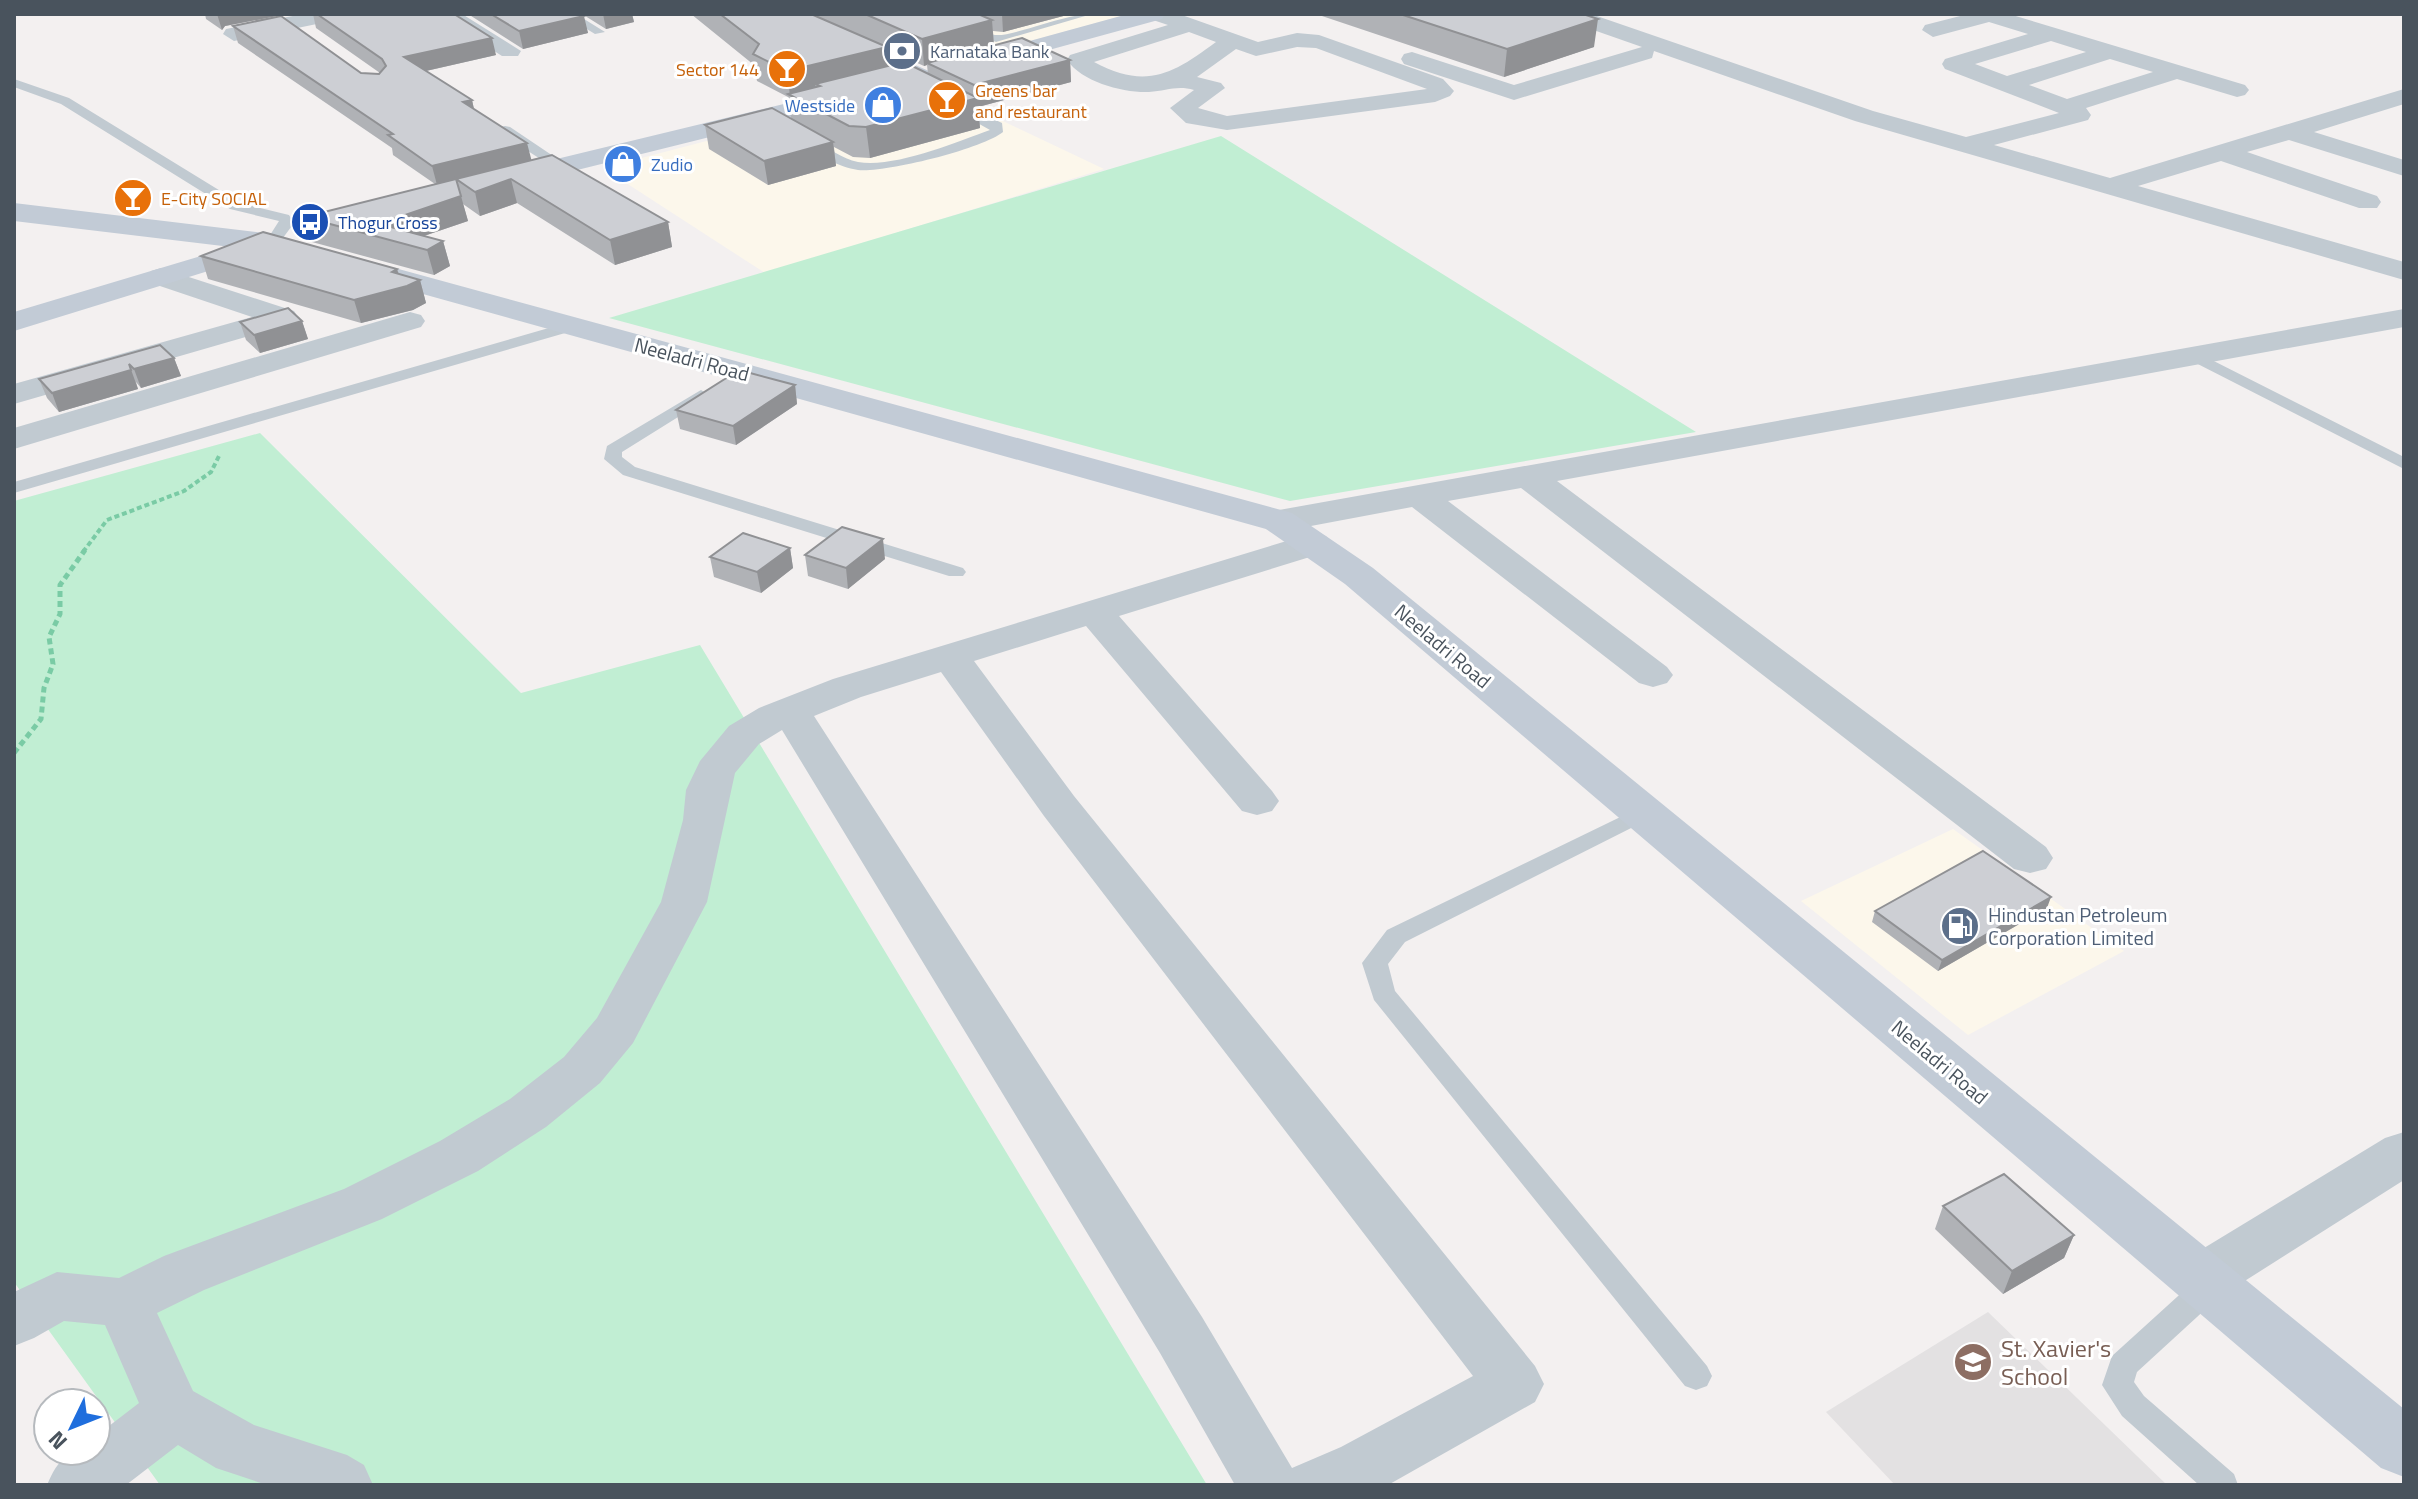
<svg xmlns="http://www.w3.org/2000/svg" width="2418" height="1499" font-family="'Titillium Web',sans-serif">
<style>
.commercial{fill:#fcf7eb}
.education{fill:#e3e1e2}
.green{fill:#c1eed3}
.lines{fill:none;stroke-linecap:round;stroke-linejoin:round}
.path-far1{stroke:#7acba5;stroke-width:4;stroke-dasharray:5 3;stroke-linecap:butt}
.path{stroke:#7acba5;stroke-width:5;stroke-dasharray:6 4;stroke-linecap:butt}
.lane{fill:#c1cad1;fill-rule:evenodd}
.street{fill:#c1cad1;fill-rule:evenodd}
.secondary{fill:#c2cbd6;fill-rule:evenodd}
.wall{fill:#b0b2b6;fill-rule:evenodd}
.shaded-wall{fill:#909194}
.building{fill:#cdcfd4;stroke:#909194;stroke-width:2}
.labels{text-anchor:middle;dominant-baseline:central;stroke-width:6;stroke-linejoin:round;paint-order:stroke}
.far-service-label{font-size:18px;fill:#4e5e75;stroke:#fff;text-anchor:start}
.far-food-label{font-size:18px;fill:#c56008;stroke:#fff;text-anchor:start}
.far-shop-label{font-size:18px;fill:#366cbe;stroke:#fff;text-anchor:end}
.far-transit-label{font-size:18px;fill:#164399;stroke:#fff;text-anchor:start}
.street-label{font-size:20px;fill:#49535d;stroke:#fff}
.service-label{font-size:20px;fill:#4e5e75;stroke:#fff;text-anchor:start}
.near-education-label{font-size:24px;fill:#785e54;stroke:#fff;text-anchor:start}
</style>
<rect width="100%" height="100%" fill="#f3f0f0"/>
<!-- commercial -->
<path class="commercial" d="M 914,14 L 1129,14 L 1001,49 Z
M 925,84 L 1104,169 L 765,273 L 603,168 Z
M 1953,829 L 2124,951 L 1968,1035 L 1801,901 Z"/>
<!-- education -->
<path class="education" d="M 1988,1312 L 2167,1485 L 1895,1485 L 1826,1412 Z"/>
<!-- green -->
<path class="green" d="M 1221,136 L 1696,432 L 1290,501 L 609,318 Z
M 260,433 L 521,693 L 700,645 L 1207,1485 L 160,1485 L 14,1282 L 14,501 Z"/>
<g class="lines">
<!-- path-far1 -->
<path class="path-far1" d="M 83,552 L 107,520 L 184,491 L 211,472 L 220,454"/>
<!-- path -->
<path class="path" d="M 14,753 L 41,719 L 44,688 L 53,664 L 49,637 L 60,614 L 60,585 L 85,550"/>
<!-- lane -->
<path class="lane" d="M 562,14 L 576,14 L 605,32 L 595,34 Z
M 923,14 C 950,14 969,31 995,35 C 1013,37 1063,14 1092,14 L 996,42 Z
M 14,79 L 69,98 L 240,203 L 289,215 L 294,223 L 277,246 L 267,246 L 265,243 L 279,221 L 230,209 L 61,104 L 14,87 Z
M 953,100 L 1002,123 L 1003,132 C 982,149 885,173 858,170 C 839,167 816,155 802,142 L 814,139 C 827,147 842,159 858,162 C 895,168 954,143 990,130 L 949,107 L 949,101 Z
M 505,126 L 510,127 L 568,166 L 556,169 L 500,133 L 500,127 Z
M 573,321 L 579,323 L 579,329 L 14,493 L 14,482 Z
M 2192,350 L 2404,457 L 2404,469 L 2186,358 L 2184,355 Z
M 701,390 L 709,395 L 707,399 L 622,452 L 622,457 L 635,467 L 963,568 L 966,572 L 963,576 L 949,576 L 623,475 L 604,459 L 607,446 Z
M 1643,806 L 1651,808 L 1654,813 L 1651,818 L 1405,942 L 1388,964 L 1395,991 L 1707,1366 L 1712,1376 L 1707,1386 L 1696,1390 L 1685,1386 L 1374,1000 L 1362,963 L 1387,930 Z
M 2210,1274 L 2221,1277 L 2225,1286 L 2221,1295 L 2137,1372 L 2134,1382 L 2144,1396 L 2234,1474 L 2238,1485 L 2199,1485 L 2122,1416 L 2102,1385 L 2112,1356 L 2199,1277 Z"/>
<!-- street -->
<path class="street" d="M 303,14 L 347,14 L 336,20 L 234,41 L 223,34 L 226,29 Z
M 436,14 L 462,14 L 521,51 L 518,56 L 502,56 Z
M 1147,14 L 1179,14 L 1258,42 L 1297,33 L 1319,35 L 1443,79 L 1454,91 L 1450,96 L 1435,102 L 1227,130 L 1186,123 L 1170,108 L 1194,90 C 1177,85 1166,91 1149,92 C 1123,93 1082,82 1067,60 L 1070,55 L 1168,25 L 1150,19 ZM 1189,32 L 1216,42 C 1173,74 1146,90 1094,62 ZM 1297,47 L 1316,48 L 1427,89 L 1227,116 L 1198,108 L 1225,88 L 1221,83 L 1197,77 L 1236,49 L 1256,56 Z
M 1559,14 L 1591,14 L 1873,111 L 1966,137 L 2059,113 L 1945,69 L 1942,64 L 1945,59 L 2028,34 L 1989,22 L 1933,37 L 1922,30 L 1925,25 L 1968,14 L 2009,14 L 2245,85 L 2249,90 L 2245,95 L 2237,97 L 2177,79 L 2086,108 L 2091,115 L 2088,120 L 1994,145 L 2110,178 L 2404,89 L 2404,104 L 2314,132 L 2404,160 L 2404,176 L 2289,140 L 2247,152 L 2377,196 L 2381,202 L 2377,208 L 2359,208 L 2221,161 L 2138,186 L 2404,262 L 2404,280 L 1855,121 L 1654,51 L 1652,58 L 1514,100 L 1404,64 L 1401,59 L 1404,54 L 1412,52 L 1514,85 L 1642,47 L 1562,19 ZM 2051,41 L 2086,52 L 2007,76 L 1975,64 ZM 2110,59 L 2153,72 L 2067,99 L 2029,85 Z
M 161,268 L 294,311 L 298,317 L 294,323 L 14,404 L 14,384 L 252,317 L 151,283 L 147,277 L 151,271 Z
M 2404,309 L 2404,327 L 1557,481 L 2046,847 L 2053,858 L 2046,869 L 2030,873 L 2014,869 L 1521,488 L 1448,501 L 1667,667 L 1673,675 L 1667,683 L 1653,687 L 1639,683 L 1412,507 L 1279,532 L 1266,529 L 1261,521 L 1266,513 L 1279,510 Z
M 410,312 L 421,315 L 425,321 L 421,327 L 14,449 L 14,428 Z
M 1313,533 L 1326,536 L 1331,544 L 1326,552 L 1119,616 L 1272,791 L 1279,801 L 1272,811 L 1257,815 L 1242,811 L 1086,626 L 974,661 L 1074,796 L 1535,1366 L 1544,1384 L 1535,1402 L 1388,1485 L 1235,1485 L 1160,1353 L 782,730 L 759,744 L 735,773 L 707,902 L 633,1043 L 600,1083 L 546,1127 L 478,1171 L 382,1219 L 204,1290 L 157,1313 L 193,1391 L 254,1425 L 347,1455 L 364,1465 L 373,1485 L 267,1485 L 216,1468 L 178,1445 L 126,1485 L 47,1485 C 59,1458 66,1451 96,1451 L 96,1436 L 139,1403 L 105,1325 L 64,1321 L 34,1338 L 14,1346 L 14,1292 L 57,1272 L 119,1278 L 164,1256 L 344,1189 L 440,1141 L 510,1099 L 564,1057 L 597,1018 L 661,902 L 683,820 L 686,790 L 700,761 L 729,726 L 759,708 L 833,679 ZM 941,672 L 1044,816 L 1473,1376 L 1341,1447 L 1292,1468 L 1202,1317 L 814,716 L 861,697 Z
M 2404,1132 L 2404,1180 L 2221,1296 L 2201,1303 L 2181,1296 L 2173,1279 L 2181,1262 L 2385,1138 Z"/>
<!-- secondary -->
<path class="secondary" d="M 771,14 L 801,14 L 931,72 L 934,77 L 931,82 L 913,82 L 774,19 Z
M 1128,14 L 1165,14 L 1162,19 L 979,69 L 971,67 L 967,62 L 971,57 Z
M 846,89 L 855,91 L 858,96 L 855,101 L 509,187 L 499,185 L 495,179 L 499,173 Z
M 14,203 L 272,234 L 310,245 L 315,251 L 310,257 L 300,260 L 270,252 L 14,331 L 14,312 L 231,247 L 14,221 Z
M 362,259 L 1292,513 L 1373,568 L 2404,1409 L 2404,1477 L 2381,1468 L 1345,584 L 1266,529 L 351,274 L 347,268 L 351,262 Z"/>
</g>
<!-- wall -->
<path class="wall" d="M 205,14 L 287,14 L 225,26 L 222,30 L 206,19 Z
M 313,14 L 454,14 L 496,55 L 426,71 L 472,100 L 474,109 L 531,160 L 668,222 L 672,247 L 615,265 L 517,203 L 480,216 L 463,204 L 468,221 L 424,236 L 443,241 L 450,266 L 434,275 L 312,242 L 304,217 L 435,184 L 393,155 L 392,148 L 238,43 L 233,26 L 361,73 L 380,73 L 316,28 Z
M 468,14 L 582,14 L 588,33 L 523,49 Z
M 582,14 L 632,14 L 634,22 L 606,29 Z
M 691,14 L 1071,14 L 1003,32 L 993,31 L 994,46 L 1070,60 L 1071,82 L 978,107 L 980,128 L 870,158 L 853,157 L 834,147 L 836,166 L 768,185 L 709,149 L 705,125 L 791,119 L 788,97 L 757,81 L 754,65 ZM 887,49 L 924,66 L 927,65 L 928,74 L 889,66 Z
M 1316,14 L 1583,14 L 1594,47 L 1504,77 Z
M 201,256 L 397,269 L 399,274 L 420,280 L 426,303 L 413,310 L 361,323 L 208,279 Z
M 302,321 L 308,339 L 260,353 L 246,340 L 240,322 Z
M 174,358 L 181,376 L 141,388 L 136,382 L 138,389 L 59,412 L 47,398 L 39,379 Z
M 795,385 L 797,404 L 736,445 L 680,429 L 676,410 Z
M 790,548 L 793,568 L 761,593 L 714,577 L 710,557 Z
M 805,555 L 885,559 L 848,589 L 808,576 Z
M 2047,908 L 1938,971 L 1872,922 L 1875,911 Z
M 1943,1206 L 2074,1235 L 2064,1258 L 2003,1294 L 1935,1229 Z"/>
<!-- shaded-wall -->
<path class="shaded-wall" d="M 217,14 L 287,14 L 225,26 L 222,30 Z
M 603,14 L 632,14 L 634,22 L 606,29 Z
M 978,14 L 980,14 L 981,23 L 992,20 L 994,47 L 927,63 L 927,65 L 924,66 L 922,39 Z
M 1002,14 L 1071,14 L 1003,32 Z
M 584,16 L 588,33 L 523,49 L 519,31 Z
M 1598,19 L 1594,47 L 1504,77 L 1507,49 Z
M 492,38 L 496,55 L 408,75 L 404,57 Z
M 887,47 L 890,74 L 820,86 L 815,84 L 816,92 L 790,96 L 787,71 Z
M 1070,60 L 1071,82 L 978,107 L 980,128 L 870,158 L 866,127 L 975,99 L 974,85 Z
M 472,100 L 476,119 L 463,102 Z
M 833,142 L 836,166 L 768,185 L 764,161 Z
M 527,143 L 532,162 L 437,185 L 432,166 Z
M 511,179 L 517,203 L 480,216 L 475,192 Z
M 461,196 L 468,221 L 403,243 L 379,224 Z
M 668,222 L 672,247 L 615,265 L 610,240 Z
M 443,241 L 450,266 L 434,275 L 427,250 Z
M 397,269 L 402,287 L 420,280 L 426,303 L 413,310 L 361,323 L 354,300 Z
M 302,321 L 308,339 L 260,353 L 254,335 Z
M 174,358 L 181,376 L 141,388 L 134,369 Z
M 129,364 L 138,389 L 59,412 L 52,393 Z
M 795,385 L 797,404 L 736,445 L 733,426 Z
M 883,539 L 885,559 L 848,589 L 846,568 Z
M 790,548 L 793,568 L 761,593 L 757,572 Z
M 2051,897 L 2047,908 L 1938,971 L 1942,960 Z
M 2074,1235 L 2064,1258 L 2003,1294 L 2012,1271 Z"/>
<!-- building -->
<path class="building" d="M 317,14 L 454,14 L 492,38 L 404,57 L 472,100 L 463,102 L 527,143 L 432,166 L 388,135 L 393,134 L 233,26 L 281,16 L 361,73 L 379,74 L 386,66 L 382,59 Z
M 491,14 L 582,14 L 584,16 L 519,31 Z
M 720,14 L 811,14 L 887,47 L 787,71 L 753,54 L 759,44 Z
M 865,14 L 978,14 L 992,20 L 922,39 Z
M 1400,14 L 1583,14 L 1598,19 L 1507,49 Z
M 1022,38 L 1070,60 L 974,85 L 927,63 Z
M 904,62 L 978,98 L 866,127 L 849,126 L 788,94 L 820,86 L 815,84 Z
M 772,108 L 833,142 L 764,161 L 705,125 Z
M 552,155 L 668,222 L 610,240 L 511,179 L 475,192 L 456,179 L 461,196 L 379,224 L 443,241 L 427,250 L 304,217 Z
M 263,232 L 397,269 L 392,272 L 420,280 L 407,286 L 354,300 L 201,256 Z
M 288,308 L 302,321 L 254,335 L 240,322 Z
M 160,345 L 174,358 L 134,369 L 129,364 L 131,370 L 52,393 L 39,379 Z
M 739,370 L 795,385 L 733,426 L 676,410 Z
M 842,527 L 883,539 L 846,568 L 805,555 Z
M 743,533 L 790,548 L 757,572 L 710,557 Z
M 1983,851 L 2051,897 L 1942,960 L 1875,911 Z
M 2004,1174 L 2074,1235 L 2012,1271 L 1943,1206 Z"/>
<!-- icons -->
<defs>
<symbol id="bank-disc" viewBox="-11 -11 22 22"><circle r="9.5" fill="#5c6f8a" stroke="#fff"/><path d="M-6-4H6V4H-6ZM0-2.3a2.3 2.3 0 1 0 0 4.6a2.3 2.3 0 1 0 0-4.6Z" fill="#fff"/></symbol>
<symbol id="bar-disc" viewBox="-11 -11 22 22"><circle r="9.5" fill="#e8710a" stroke="#fff"/><path d="M-6-5H6L.8 .8V4.5H3.5V6h-7V4.5H-.8V.8Z" fill="#fff"/></symbol>
<symbol id="shop-disc" viewBox="-11 -11 22 22"><circle r="9.5" fill="#3f7fe0" stroke="#fff"/><path d="M-5-2.5h2.3a2.7 3.5 0 0 1 5.4 0H5L5.5 6h-11ZM-1.5-2.5h3a1.5 2.3 0 0 0-3 0Z" fill="#fff"/></symbol>
<symbol id="bus-disc" viewBox="-11 -11 22 22"><circle r="9.5" fill="#1a4fb4" stroke="#fff"/><path d="M-5-6H5V4H4V6H2V4H-2V6H-4V4H-5ZM-3.5-4V0h7V-4ZM-3.5 1.2v1.5H-2V1.2ZM2 1.2v1.5H3.5V1.2Z" fill="#fff"/></symbol>
<symbol id="fuel-disc" viewBox="-11 -11 22 22"><circle r="9.5" fill="#5c6f8a" stroke="#fff"/><path d="M-5.5-6h7V0h2V4h1.3V-2.5L3-4.5l.8-.8L6-3V5H2.5V1h-1V6h-7ZM-4.2-4.7v3.2H.2V-4.7Z" fill="#fff"/></symbol>
<symbol id="school-disc" viewBox="-11 -11 22 22"><circle r="9.5" fill="#8d6e63" stroke="#fff"/><path d="M0-5L7-2L0 1L-7-2ZM-4 1L0 2.5L4 1V4Q0 6-4 4Z" fill="#fff"/></symbol>
</defs>
<g fill-rule="evenodd">
<use href="#bank-disc" x="880" y="29" width="44" height="44"/>
<use href="#bar-disc" x="765" y="47" width="44" height="44"/>
<use href="#bar-disc" x="925" y="78" width="44" height="44"/>
<use href="#shop-disc" x="861" y="83" width="44" height="44"/>
<use href="#shop-disc" x="601" y="142" width="44" height="44"/>
<use href="#bar-disc" x="111" y="176" width="44" height="44"/>
<use href="#bus-disc" x="288" y="200" width="44" height="44"/>
<use href="#fuel-disc" x="1938" y="904" width="44" height="44"/>
<use href="#school-disc" x="1951" y="1340" width="44" height="44"/>
</g>
<g class="labels">
<!-- far-service labels -->
<g class="far-service-label">
<text x="930" y="51">Karnataka Bank</text>
</g>
<!-- far-food labels -->
<g class="far-food-label">
<text x="759" y="69" text-anchor="end">Sector 144</text>
<text x="975" y="90">Greens bar<tspan x="975" dy="21">and restaurant</tspan></text>
<text x="161" y="198">E-City SOCIAL</text>
</g>
<!-- far-shop labels -->
<g class="far-shop-label">
<text x="855" y="105">Westside</text>
<text x="651" y="164" text-anchor="start">Zudio</text>
</g>
<!-- far-transit labels -->
<g class="far-transit-label">
<text x="338" y="222">Thogur Cross</text>
</g>
<!-- street labels -->
<g class="street-label">
<text transform="translate(692 359) rotate(15)">Neeladri Road</text>
<text transform="translate(1443 646) rotate(40)">Neeladri Road</text>
<text transform="translate(1940 1062) rotate(40)">Neeladri Road</text>
</g>
<!-- service labels -->
<g class="service-label">
<text x="1988" y="914">Hindustan Petroleum<tspan x="1988" dy="23">Corporation Limited</tspan></text>
</g>
<!-- near-education labels -->
<g class="near-education-label">
<text x="2001" y="1348">St. Xavier's<tspan x="2001" dy="28">School</tspan></text>
</g>
</g>
<!-- border -->
<rect width="2418" height="1499" fill="none" stroke="#49535d" stroke-width="32"/>
<!-- north arrow -->
<g transform="translate(72 1427) rotate(227)"><circle r="38" fill="#ffffff" stroke="#b6babe" stroke-width="2"/>
<path d="M0-6L14 30L0 20L-14 30Z" fill="#1f6edd"/>
<text y="-12" font-size="22" font-weight="bold" text-anchor="middle" fill="#49535d">N</text>
</g>
</svg>
